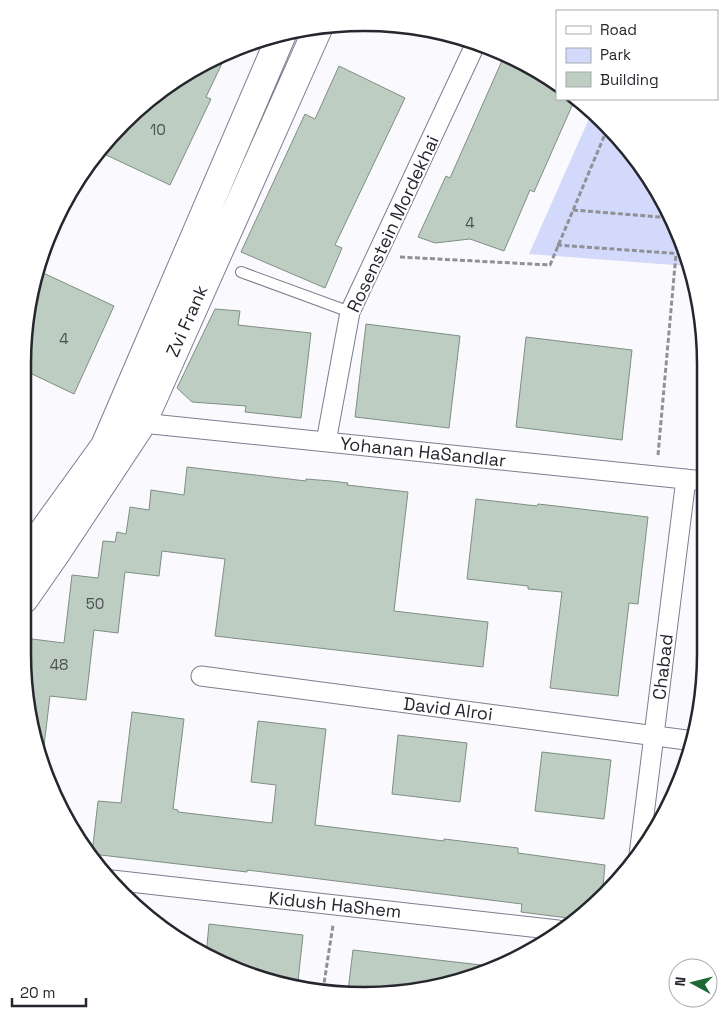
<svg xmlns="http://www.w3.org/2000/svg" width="728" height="1018" font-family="'Space Grotesk',sans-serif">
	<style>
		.green { fill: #d2d9fb }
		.building { fill: #becdc1; stroke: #7f8e82 }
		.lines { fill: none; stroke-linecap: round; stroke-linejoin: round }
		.lane-casing { stroke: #7b7e8e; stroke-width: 12 }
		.street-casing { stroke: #7b7e8e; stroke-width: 21 }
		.secondary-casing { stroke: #7b7e8e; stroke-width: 30 }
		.path { stroke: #909196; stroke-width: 3; stroke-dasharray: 5 2.5; stroke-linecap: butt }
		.lane { stroke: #fff; stroke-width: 10 }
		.street { stroke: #fff; stroke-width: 19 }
		.secondary { stroke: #fff; stroke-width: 28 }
		.labels { text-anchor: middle; stroke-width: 4; stroke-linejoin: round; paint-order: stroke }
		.number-label { font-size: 15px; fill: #4c5053 }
		.street-label { font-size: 18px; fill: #26272e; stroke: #fff }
		.rim { fill: none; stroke: #26272e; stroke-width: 2.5 }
	</style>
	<rect width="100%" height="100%" fill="#fafafe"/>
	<path class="green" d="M 592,112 L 621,139 L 670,213 L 687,266 L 529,254 Z"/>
	<path class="building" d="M 227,53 L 206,97 L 211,99 L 170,185 L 102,153 L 139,107 L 194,68 Z
		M 505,54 L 515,58 L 557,84 L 557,99 L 575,99 L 534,192 L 530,190 L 504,251 L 470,239 L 435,243 L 418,237 L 446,176 L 450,178 Z
		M 339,66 L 405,98 L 335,245 L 342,248 L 325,288 L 241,252 L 305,114 L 315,119 Z
		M 39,271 L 114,306 L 74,394 L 28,372 L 29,297 Z
		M 215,309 L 240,311 L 238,325 L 311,333 L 301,418 L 245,412 L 246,406 L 192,402 L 177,388 Z
		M 366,324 L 460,336 L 449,428 L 355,417 Z
		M 526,337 L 632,350 L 622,440 L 516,427 Z
		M 187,467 L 306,481 L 306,479 L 331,481 L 348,483 L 347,485 L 408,492 L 394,611 L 488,622 L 483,667 L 215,636 L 225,559 L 162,551 L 159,576 L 125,572 L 118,633 L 94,630 L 86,700 L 50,696 L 43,754 L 39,754 L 34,743 L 26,684 L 32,639 L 64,643 L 72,575 L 98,578 L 103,541 L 115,542 L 117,532 L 126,534 L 130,507 L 149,510 L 151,490 L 184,495 Z
		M 476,499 L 537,506 L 538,504 L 556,506 L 648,517 L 638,604 L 629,603 L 618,696 L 550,688 L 562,592 L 528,589 L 528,586 L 467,579 Z
		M 132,712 L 184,719 L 173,809 L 178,810 L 178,812 L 272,823 L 276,785 L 251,782 L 258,721 L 326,729 L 315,825 L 444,841 L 444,839 L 518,848 L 518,853 L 605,865 L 602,896 L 589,911 L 576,919 L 521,912 L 522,904 L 247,870 L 247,872 L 92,854 L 98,801 L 121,803 Z
		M 398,735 L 467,743 L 460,802 L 392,794 Z
		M 542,752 L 611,760 L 604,819 L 535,811 Z
		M 209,924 L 303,935 L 298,981 L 262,977 L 213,960 L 206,955 Z
		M 353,950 L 429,959 L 499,967 L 408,993 L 348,991 Z"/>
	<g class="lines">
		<defs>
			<path id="lane" d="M 241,272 L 350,312"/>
			<path id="street" d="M 142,423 L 704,481
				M 326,442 L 350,312 L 476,43
				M 201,676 L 694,741
				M 639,855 L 686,479
				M 112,880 L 558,930"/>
			<path id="secondary" d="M 24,558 L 105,446 L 282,34
				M 24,599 L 56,553 L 142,423 L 319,26"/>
		</defs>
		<use href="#lane" class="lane-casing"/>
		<use href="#street" class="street-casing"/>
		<use href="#secondary" class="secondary-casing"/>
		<path class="path" d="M 573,210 L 672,218
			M 557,245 L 683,254
			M 400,257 L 550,265 L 608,127
			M 658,455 L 676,254
			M 323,990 L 333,925"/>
		<use href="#lane" class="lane"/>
		<use href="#street" class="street"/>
		<use href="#secondary" class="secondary"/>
	</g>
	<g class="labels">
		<g class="number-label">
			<text x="158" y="135">10</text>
			<text x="470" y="228">4</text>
			<text x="64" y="344">4</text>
			<text x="95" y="609">50</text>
			<text x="59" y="670">48</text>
		</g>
		<g class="street-label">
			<text transform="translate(393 224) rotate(-65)" y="6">Rosenstein Mordekhai</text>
			<text transform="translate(187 321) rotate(-66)" y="6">Zvi Frank</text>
			<text transform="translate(423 452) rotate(6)" y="6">Yohanan HaSandlar</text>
			<text transform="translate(663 667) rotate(-83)" y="6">Chabad</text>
			<text transform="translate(448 709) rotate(7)" y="6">David Alroi</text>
			<text transform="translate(335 905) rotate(6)" y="6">Kidush HaShem</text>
		</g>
	</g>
	<path d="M0 0H728V1018H0ZM364 31H364A333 333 0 0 1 697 364V654A333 333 0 0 1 364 987H364A333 333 0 0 1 31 654V364A333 333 0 0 1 364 31Z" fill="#fff" fill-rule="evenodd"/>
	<path class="rim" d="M364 31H364A333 333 0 0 1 697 364V654A333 333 0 0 1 364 987H364A333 333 0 0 1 31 654V364A333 333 0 0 1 364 31Z"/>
	<rect x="556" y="10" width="162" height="90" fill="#ffffff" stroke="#a8a9ab"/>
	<rect x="566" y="26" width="25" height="8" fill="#ffffff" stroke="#a8a9ab"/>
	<text x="600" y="35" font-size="15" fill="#26272e">Road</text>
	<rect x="566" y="48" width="25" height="15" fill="#d2d9fb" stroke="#a8a9ab"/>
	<text x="600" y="60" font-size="15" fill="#26272e">Park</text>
	<rect x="566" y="72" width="25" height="15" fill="#becdc1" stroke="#a8a9ab"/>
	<text x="600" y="85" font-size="15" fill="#26272e">Building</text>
	<g transform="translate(693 983) rotate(277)"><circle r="24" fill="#ffffff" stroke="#a8a9ab"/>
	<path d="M0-4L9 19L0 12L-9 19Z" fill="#1f6936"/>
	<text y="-8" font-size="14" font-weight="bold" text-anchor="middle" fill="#26272e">N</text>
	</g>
	<path d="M12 998v8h74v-8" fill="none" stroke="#26272e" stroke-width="2.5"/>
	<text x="20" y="998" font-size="15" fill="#26272e" stroke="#ffffff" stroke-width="4" paint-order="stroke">20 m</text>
</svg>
